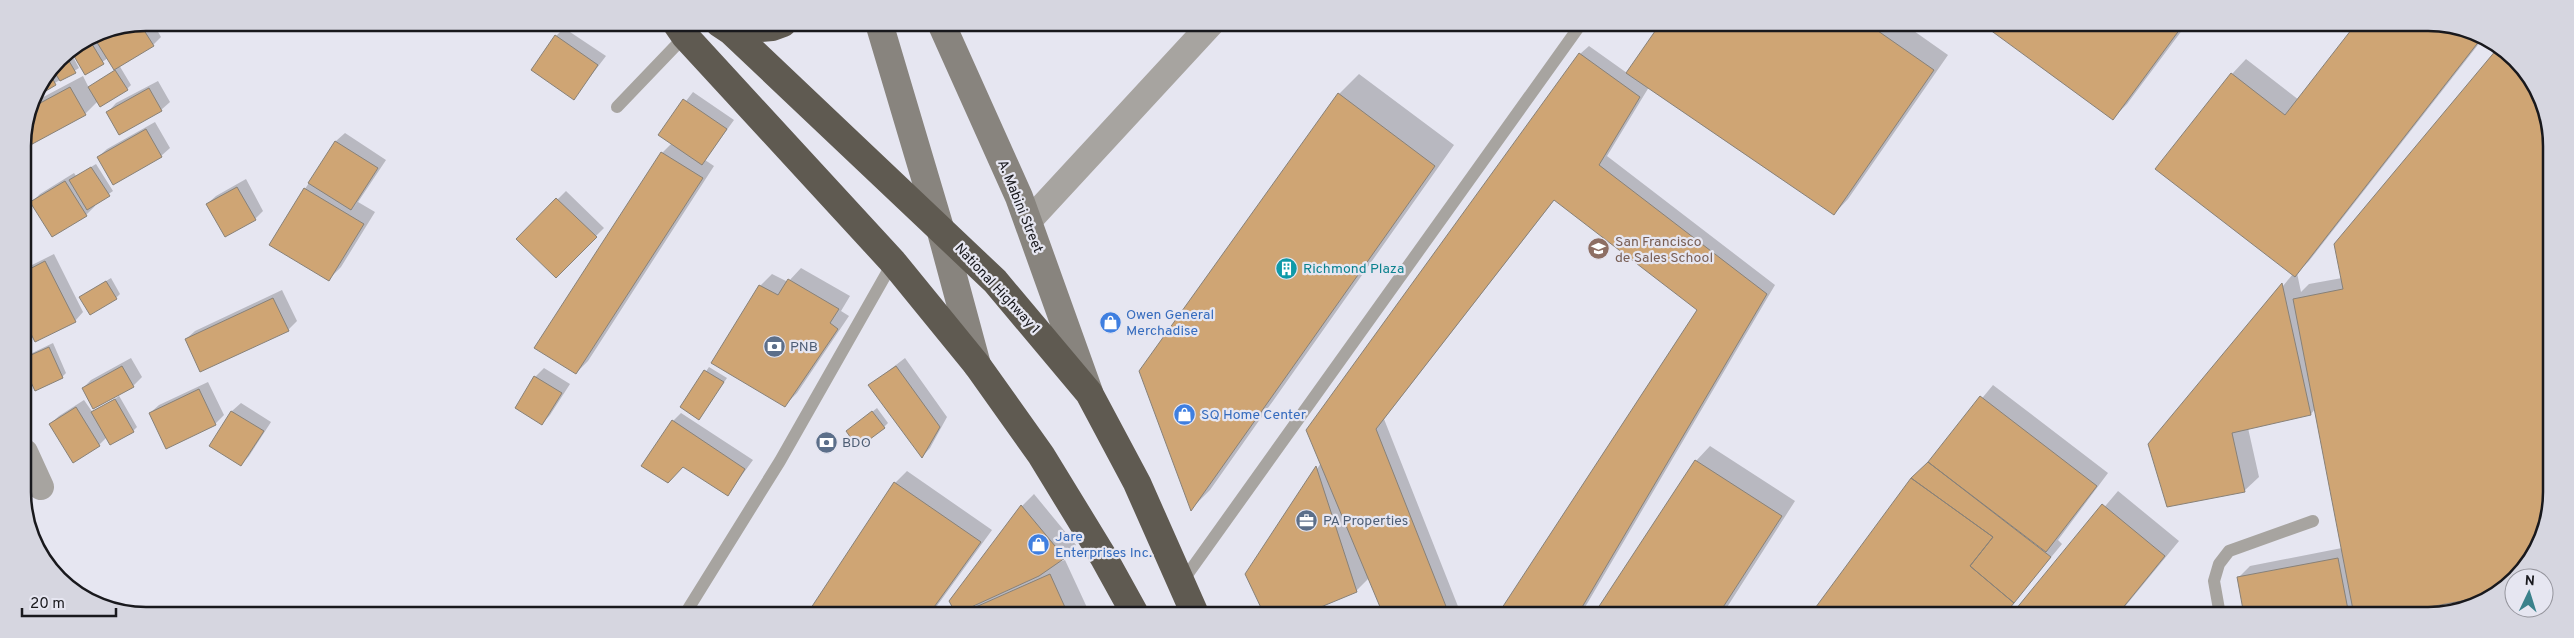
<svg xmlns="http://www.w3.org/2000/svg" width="2574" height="638" font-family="Overpass,sans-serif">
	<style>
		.shadow { fill: #0003 }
		.building { fill: #cfa574; stroke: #888178 }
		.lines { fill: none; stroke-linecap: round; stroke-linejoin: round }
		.lane { stroke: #a7a4a0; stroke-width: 12 }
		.street { stroke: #a7a4a0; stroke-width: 26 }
		.secondary { stroke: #88847e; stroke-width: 28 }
		.highway { stroke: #5f5a51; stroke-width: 28 }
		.labels { text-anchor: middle; stroke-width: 4.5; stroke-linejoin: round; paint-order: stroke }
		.street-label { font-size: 14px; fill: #19191d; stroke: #e6e6f1 }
		.education-label { font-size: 14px; fill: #785e54; stroke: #e6e6f1; text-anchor: start }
		.culture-label { font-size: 14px; fill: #0d838f; stroke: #e6e6f1; text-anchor: start }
		.shop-label { font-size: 14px; fill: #366cbe; stroke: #e6e6f1; text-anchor: start }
		.service-label { font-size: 14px; fill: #4e5e75; stroke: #e6e6f1; text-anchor: start }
		.rim { fill: none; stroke: #19191d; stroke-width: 2.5 }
	</style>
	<rect width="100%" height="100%" fill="#e6e6f1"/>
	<path class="shadow" d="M 146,22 L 153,23 L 161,37 L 153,45 L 119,65 L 131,85 L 127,89 L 98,101 L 85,114 L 23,148 L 23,139 L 32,103 L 83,76 L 89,88 L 115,70 L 108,58 L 86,73 L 72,50 L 99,32 Z
		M 974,23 L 984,23 L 978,28 Z
		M 1661,24 L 1904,24 L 1948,55 L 1848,199 L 1834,214 L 1649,87 L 1607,156 L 1775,285 L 1581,614 L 1500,614 L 1698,309 L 1555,199 L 1384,419 L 1461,614 L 1385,614 L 1369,578 L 1356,591 L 1301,614 L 1266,614 L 1246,574 L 1321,463 L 1580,54 L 1589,46 L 1627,73 Z
		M 1984,24 L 2186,25 L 2127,104 L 2113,118 Z
		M 2357,25 L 2452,25 L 2481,41 L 2309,261 L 2297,273 L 2301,292 L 2309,284 L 2342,278 L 2498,50 L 2515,59 L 2549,122 L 2549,516 L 2535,554 L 2509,585 L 2496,593 L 2380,615 L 2245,615 L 2238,578 L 2250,566 L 2342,548 L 2315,409 L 2311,414 L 2248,428 L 2259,477 L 2244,491 L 2150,444 L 2293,274 L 2232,74 L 2246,59 L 2299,100 Z
		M 564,28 L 606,56 L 574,98 L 556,36 Z
		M 70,51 L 79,68 L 34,96 L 59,59 Z
		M 1359,74 L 1454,145 L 1210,490 L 1191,509 L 1339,94 Z
		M 158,81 L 170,102 L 161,110 L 108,112 L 116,103 Z
		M 693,92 L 734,120 L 705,160 L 714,166 L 588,361 L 576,373 L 662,153 L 672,143 L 660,135 Z
		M 155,122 L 170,148 L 161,156 L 98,157 L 107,149 Z
		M 345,133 L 386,160 L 358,202 L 375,212 L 341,267 L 329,279 L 305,189 L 336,141 Z
		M 96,164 L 113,191 L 93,205 L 95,206 L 86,215 L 32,202 L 40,194 L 74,173 L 76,176 Z
		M 246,179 L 263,211 L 255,219 L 207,204 L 216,196 Z
		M 566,191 L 604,228 L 556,276 L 518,239 Z
		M 54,254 L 83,312 L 75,321 L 36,340 L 24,317 L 24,269 Z
		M 801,268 L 850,296 L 841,311 L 849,316 L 797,393 L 785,405 L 760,286 L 772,274 L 788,282 Z
		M 111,278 L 120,294 L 116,298 L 80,297 Z
		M 282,290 L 297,321 L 288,330 L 186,339 L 195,331 Z
		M 53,343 L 66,373 L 62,377 L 24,364 L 26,356 Z
		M 131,358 L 142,377 L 133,386 L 118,394 L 137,427 L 133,431 L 107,437 L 99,445 L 50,424 L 59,416 L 84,400 L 93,413 L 119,396 L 83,388 L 91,380 Z
		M 905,358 L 947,417 L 930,448 L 922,457 L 870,385 Z
		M 709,367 L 727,378 L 699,418 L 682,407 Z
		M 544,368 L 570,384 L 550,415 L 542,424 L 516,407 L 535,377 Z
		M 208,382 L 224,415 L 215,424 L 167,447 L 150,413 L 159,405 Z
		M 1993,385 L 2108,473 L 2058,540 L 2062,544 L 2018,597 L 1912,479 L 1931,460 Z
		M 241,403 L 271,422 L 249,456 L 241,465 L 211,446 L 232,411 Z
		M 877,408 L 888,423 L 884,427 L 852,428 Z
		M 681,413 L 753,460 L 728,494 L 673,421 Z
		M 1710,446 L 1795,501 L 1722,615 L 1596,614 L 1696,461 Z
		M 907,471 L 992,530 L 931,614 L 809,614 L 895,483 Z
		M 2118,491 L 2179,541 L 2118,615 L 2013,615 Z
		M 1034,494 L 1076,545 L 1056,563 L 1065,560 L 1090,614 L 972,614 L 971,611 L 979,602 L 951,601 L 1022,506 Z"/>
	<path class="building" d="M 140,24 L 154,46 L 114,70 L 93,36 L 99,32 Z
		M 1660,24 L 1868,24 L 1934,70 L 1834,215 L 1626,73 Z
		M 1982,24 L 2183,25 L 2113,120 Z
		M 2355,25 L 2452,25 L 2480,40 L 2295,277 L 2155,169 L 2231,73 L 2285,115 Z
		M 555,35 L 598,65 L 574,100 L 531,70 Z
		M 89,39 L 104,64 L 85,75 L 71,51 Z
		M 2497,49 L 2515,59 L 2546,117 L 2549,130 L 2549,516 L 2535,554 L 2509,585 L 2493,595 L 2387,615 L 2354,615 L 2293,299 L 2343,289 L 2334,244 Z
		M 1579,53 L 1640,97 L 1599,165 L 1767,294 L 1578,614 L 1498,614 L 1697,310 L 1554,200 L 1376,429 L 1449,614 L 1383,614 L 1306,430 Z
		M 65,54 L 76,73 L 60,81 L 52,68 Z
		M 115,70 L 128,90 L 100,107 L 88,87 Z
		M 49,72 L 56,85 L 34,98 L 35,92 Z
		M 70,87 L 86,115 L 23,149 L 23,139 L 31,108 Z
		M 149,88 L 162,111 L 119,135 L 106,112 Z
		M 1338,93 L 1435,166 L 1191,511 L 1139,371 Z
		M 683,99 L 727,129 L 702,165 L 658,135 Z
		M 146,129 L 162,157 L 113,185 L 97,157 Z
		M 335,141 L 378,168 L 351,210 L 308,183 Z
		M 661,152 L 703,178 L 576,374 L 534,348 Z
		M 91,167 L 110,196 L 87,210 L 69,180 Z
		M 65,181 L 87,216 L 52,237 L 30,202 Z
		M 237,187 L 256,220 L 225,237 L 206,204 Z
		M 304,188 L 364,224 L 329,281 L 269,245 Z
		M 556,198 L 597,237 L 556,278 L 516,239 Z
		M 45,261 L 76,322 L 35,342 L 24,320 L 24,272 Z
		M 788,279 L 839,309 L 830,323 L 838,329 L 785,407 L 711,363 L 759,285 L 778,295 Z
		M 106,281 L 117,299 L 90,315 L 79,297 Z
		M 2282,283 L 2311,415 L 2232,433 L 2245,492 L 2167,507 L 2148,444 Z
		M 273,298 L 289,331 L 200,372 L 185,339 Z
		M 49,347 L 63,378 L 35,391 L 24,367 L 24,358 Z
		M 122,366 L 134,387 L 93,409 L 82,388 Z
		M 896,366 L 940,427 L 922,458 L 868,385 Z
		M 704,370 L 724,382 L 699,420 L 680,407 Z
		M 534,376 L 562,393 L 542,425 L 515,408 Z
		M 199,389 L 216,425 L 166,449 L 149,413 Z
		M 1980,396 L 2097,486 L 2046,552 L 1928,462 Z
		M 115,399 L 134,432 L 110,445 L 91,412 Z
		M 76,407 L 100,446 L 73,463 L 49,424 Z
		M 231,411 L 264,431 L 241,466 L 209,446 Z
		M 872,411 L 885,428 L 858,448 L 846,431 Z
		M 672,420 L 745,469 L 728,496 L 683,467 L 668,483 L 641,466 Z
		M 1695,460 L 1782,516 L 1718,615 L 1594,614 Z
		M 1928,462 L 2051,557 L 2014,603 L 1970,566 L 1993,537 L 1911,478 Z
		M 1316,466 L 1357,592 L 1304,614 L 1264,614 L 1245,574 Z
		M 1911,478 L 1993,537 L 1970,566 L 2014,603 L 2004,615 L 1810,615 Z
		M 894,482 L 981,542 L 929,614 L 807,614 Z
		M 2102,504 L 2165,556 L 2117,615 L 2011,615 Z
		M 1021,505 L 1065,558 L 1039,576 L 956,614 L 949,601 Z
		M 2338,558 L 2349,615 L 2244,615 L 2237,577 Z
		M 1050,574 L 1068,614 L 971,614 L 969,610 Z"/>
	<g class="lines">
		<path class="lane" d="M 617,107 L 685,36
			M 1182,582 L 1581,24
			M 685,614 L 780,461 L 893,262
			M 2220,615 L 2214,581 L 2219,564 L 2229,551 L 2313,521"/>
		<path class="street" d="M 1028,222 L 1211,24
			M 25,452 L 41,487"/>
		<path class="secondary" d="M 879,23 L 940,228 L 977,365
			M 941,23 L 1019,197 L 1089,392"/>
		<path class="highway" d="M 676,23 L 685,36 L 893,262 L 977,365 L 1041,455 L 1104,558 L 1135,614
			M 719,23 L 731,31 L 995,281 L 1089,393 L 1137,483 L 1195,614
			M 731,31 L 772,27 L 783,23"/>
	</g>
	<defs>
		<symbol id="school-disc" viewBox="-11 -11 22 22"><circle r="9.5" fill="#8d6e63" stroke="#e6e6f1"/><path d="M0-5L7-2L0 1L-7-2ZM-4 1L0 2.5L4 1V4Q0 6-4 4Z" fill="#fff"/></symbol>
		<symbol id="building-disc" viewBox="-11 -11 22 22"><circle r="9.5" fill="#0f9aa8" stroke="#e6e6f1"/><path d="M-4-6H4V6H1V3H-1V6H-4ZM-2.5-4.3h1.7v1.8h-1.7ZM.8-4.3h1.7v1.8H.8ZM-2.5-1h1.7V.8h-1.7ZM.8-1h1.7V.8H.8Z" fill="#fff"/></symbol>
		<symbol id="shop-disc" viewBox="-11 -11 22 22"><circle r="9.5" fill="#3f7fe0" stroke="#e6e6f1"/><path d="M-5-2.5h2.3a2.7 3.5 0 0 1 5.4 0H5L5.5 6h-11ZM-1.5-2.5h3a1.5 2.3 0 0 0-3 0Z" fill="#fff"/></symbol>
		<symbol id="bank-disc" viewBox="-11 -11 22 22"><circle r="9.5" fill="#5c6f8a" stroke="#e6e6f1"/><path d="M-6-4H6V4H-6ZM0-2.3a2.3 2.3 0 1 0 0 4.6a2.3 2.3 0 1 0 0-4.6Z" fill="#fff"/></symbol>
		<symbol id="office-disc" viewBox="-11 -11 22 22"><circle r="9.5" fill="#5c6f8a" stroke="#e6e6f1"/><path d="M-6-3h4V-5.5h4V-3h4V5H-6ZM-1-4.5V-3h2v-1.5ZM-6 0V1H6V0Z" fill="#fff"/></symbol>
	</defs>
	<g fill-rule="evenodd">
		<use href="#school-disc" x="1586" y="236" width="25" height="25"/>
		<use href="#building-disc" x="1274" y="256" width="25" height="25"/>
		<use href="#shop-disc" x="1098" y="310" width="25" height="25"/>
		<use href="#bank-disc" x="762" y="334" width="25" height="25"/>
		<use href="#shop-disc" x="1172" y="402" width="25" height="25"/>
		<use href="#bank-disc" x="814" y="430" width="25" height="25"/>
		<use href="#office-disc" x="1294" y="508" width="25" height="25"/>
		<use href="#shop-disc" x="1026" y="532" width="25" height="25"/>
	</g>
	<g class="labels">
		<g class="street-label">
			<text transform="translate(1021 206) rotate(68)" y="5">A. Mabini Street</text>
			<text transform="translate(998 288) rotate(47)" y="5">National Highway 1</text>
		</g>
		<g class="education-label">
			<text x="1615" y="246">San Francisco<tspan x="1615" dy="16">de Sales School</tspan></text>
		</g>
		<g class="culture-label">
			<text x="1303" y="273">Richmond Plaza</text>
		</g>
		<g class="shop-label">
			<text x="1126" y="319">Owen General<tspan x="1126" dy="16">Merchadise</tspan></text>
			<text x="1201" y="419">SQ Home Center</text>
			<text x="1055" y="541">Jare<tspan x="1055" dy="16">Enterprises Inc.</tspan></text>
		</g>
		<g class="service-label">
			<text x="790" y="351">PNB</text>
			<text x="842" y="447">BDO</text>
			<text x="1323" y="525">PA Properties</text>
		</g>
	</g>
	<path d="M0 0H2574V638H0ZM146 31H2428A115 115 0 0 1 2543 146V492A115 115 0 0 1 2428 607H146A115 115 0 0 1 31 492V146A115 115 0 0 1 146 31Z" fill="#d6d6e0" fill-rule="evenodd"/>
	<path class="rim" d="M146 31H2428A115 115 0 0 1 2543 146V492A115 115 0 0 1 2428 607H146A115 115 0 0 1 31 492V146A115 115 0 0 1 146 31Z"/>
	<g transform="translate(2529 593) rotate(4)"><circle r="24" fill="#e6e6f1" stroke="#94949c"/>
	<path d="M0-4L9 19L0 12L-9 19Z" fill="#3a818b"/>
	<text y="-8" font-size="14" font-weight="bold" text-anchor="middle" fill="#19191d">N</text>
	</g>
	<path d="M22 608v8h94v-8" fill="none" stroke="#19191d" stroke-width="2.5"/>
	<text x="30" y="608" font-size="15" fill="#19191d" stroke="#e6e6f1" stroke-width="4" paint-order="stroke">20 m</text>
</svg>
